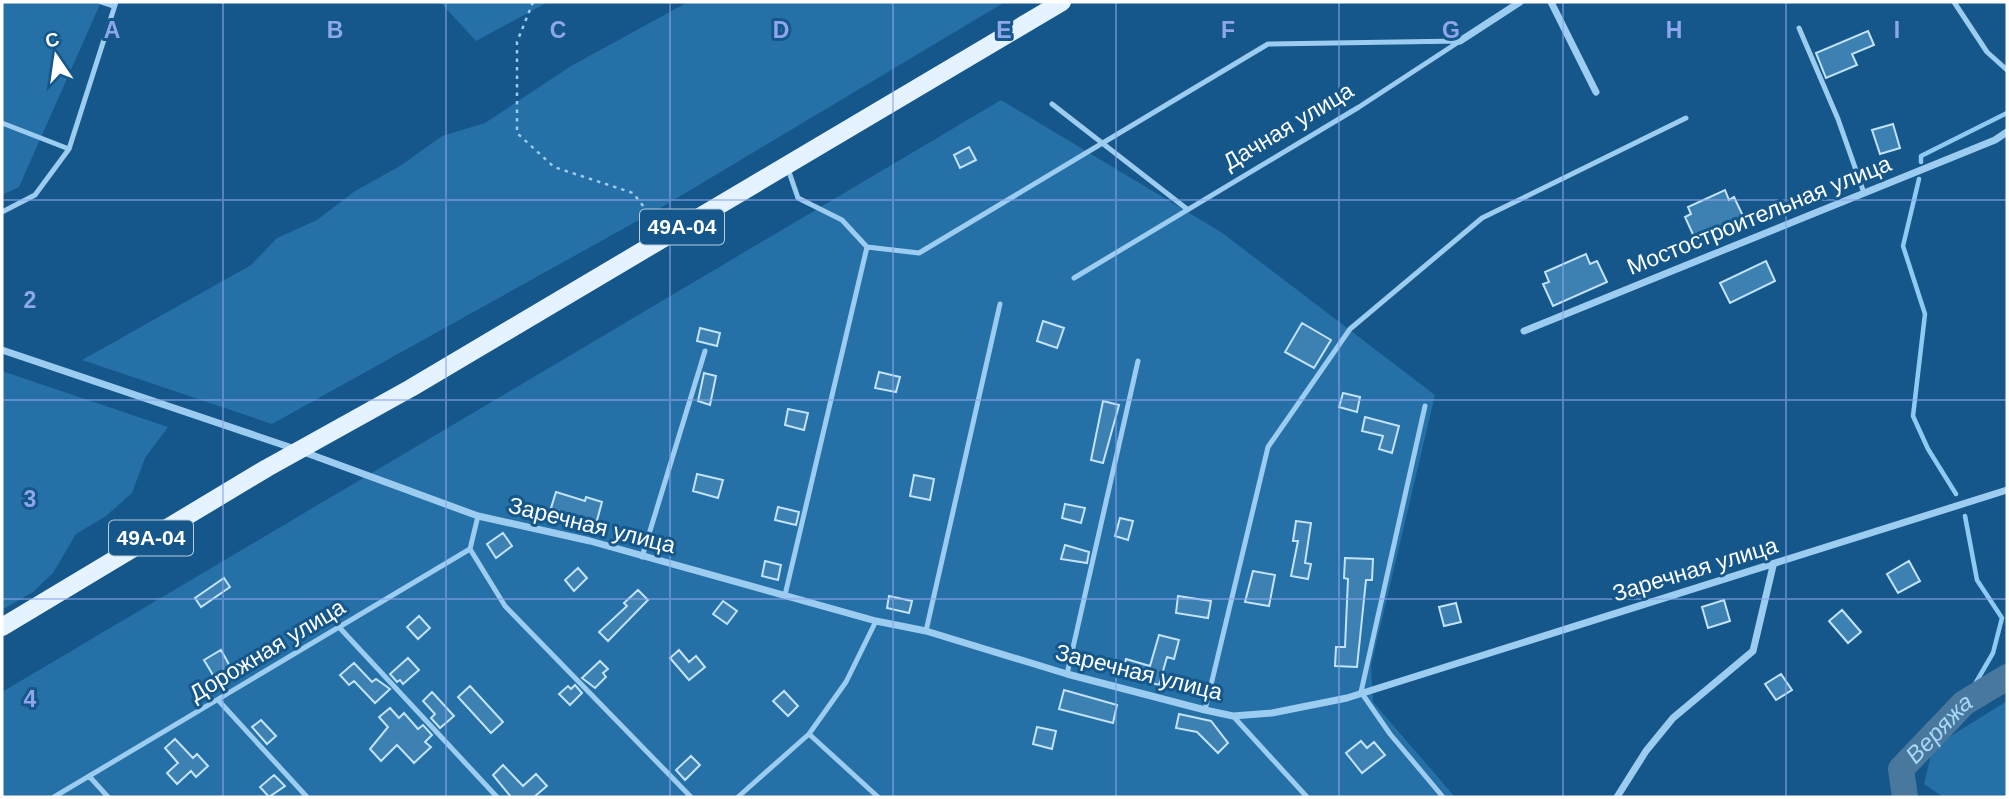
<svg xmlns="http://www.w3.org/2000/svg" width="2009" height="799" font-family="Arial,sans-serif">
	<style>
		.green { fill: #2470a7 }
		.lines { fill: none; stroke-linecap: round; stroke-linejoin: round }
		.stream { stroke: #8ecaf2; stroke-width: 4.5 }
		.river { stroke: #48789e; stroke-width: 26 }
		.building { fill: #3d81b3; stroke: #c2e3fb; stroke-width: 2 }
		.path { stroke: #9cccef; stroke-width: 2.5; stroke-dasharray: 3.5 5; stroke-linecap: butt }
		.lane { stroke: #9cccef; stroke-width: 5 }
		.street { stroke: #9cccef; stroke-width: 7 }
		.primary { stroke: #e5f2ff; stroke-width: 18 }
		.grid { fill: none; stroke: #8ea6ec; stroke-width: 2; stroke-opacity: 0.55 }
		.labels { text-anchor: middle; stroke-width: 6; stroke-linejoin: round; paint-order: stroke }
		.shield { fill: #15578a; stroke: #b9cddc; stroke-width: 2 }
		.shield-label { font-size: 21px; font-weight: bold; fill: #fff }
		.street-label { font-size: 23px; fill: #fff; stroke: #15578a }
		.water-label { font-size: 24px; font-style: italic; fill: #a8d6f7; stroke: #15578a }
		.grid-label { font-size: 23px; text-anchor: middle; font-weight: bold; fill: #8ea6ec; stroke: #15578a; stroke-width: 6; stroke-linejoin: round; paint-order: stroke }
	</style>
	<rect width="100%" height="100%" fill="#15578a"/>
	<path class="green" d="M 2,2 L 101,2 L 19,187 L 2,195 Z
		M 440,2 L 548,2 L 476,41 Z
		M 688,2 L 1005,2 L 657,210 L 272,424 L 82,360 L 251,265 L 277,238 L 317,220 L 355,191 L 400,166 L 442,136 L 485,123 L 571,66 Z
		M 1001,100 L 1221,232 L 1435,395 L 1371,666 L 1373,702 L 1455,797 L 2,797 L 2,692 Z
		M 2,371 L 168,427 L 145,458 L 132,493 L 106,516 L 76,534 L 53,573 L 33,592 L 2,610 Z
		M 2007,701 L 2007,797 L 1943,797 L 1924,784 L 1933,747 Z"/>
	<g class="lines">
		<path class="stream" d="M 1921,162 L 1921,156 L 2007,113
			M 1919,179 L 1903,246 L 1925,314 L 1913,416 L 1928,449 L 1956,494
			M 1964,703 L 1993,653 L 2002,618 L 1977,580 L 1965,516"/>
		<path class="river" id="s1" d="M 1905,797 L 1901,769 L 1964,703 L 2007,677"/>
	</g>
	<path class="building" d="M 1868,31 L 1874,45 L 1852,54 L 1857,65 L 1826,78 L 1816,53 Z
		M 1893,124 L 1900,148 L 1880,154 L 1872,130 Z
		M 969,147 L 976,160 L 960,168 L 954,155 Z
		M 1725,190 L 1729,200 L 1734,197 L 1744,218 L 1696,241 L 1685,217 L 1691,214 L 1688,207 Z
		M 1586,254 L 1590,264 L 1597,261 L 1607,282 L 1553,306 L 1543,284 L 1549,282 L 1545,272 Z
		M 1766,261 L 1775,281 L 1730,303 L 1720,283 Z
		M 1043,321 L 1064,328 L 1057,348 L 1037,341 Z
		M 1302,323 L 1331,340 L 1314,368 L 1285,352 Z
		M 700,328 L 720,333 L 717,346 L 697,341 Z
		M 879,372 L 900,377 L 896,392 L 875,388 Z
		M 704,373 L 716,376 L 710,405 L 698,401 Z
		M 1343,393 L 1360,397 L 1357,412 L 1339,407 Z
		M 1103,401 L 1119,405 L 1103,463 L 1091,460 Z
		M 788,409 L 808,413 L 804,430 L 785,425 Z
		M 1365,417 L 1399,426 L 1392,453 L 1379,449 L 1383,436 L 1362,431 Z
		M 697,474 L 723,480 L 718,498 L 693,491 Z
		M 914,475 L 934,479 L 930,500 L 910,496 Z
		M 556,492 L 585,501 L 586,497 L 602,502 L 596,524 L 551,508 Z
		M 1065,504 L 1085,508 L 1081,523 L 1062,518 Z
		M 778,507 L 799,512 L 796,525 L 775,520 Z
		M 1120,518 L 1133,521 L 1128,540 L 1115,536 Z
		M 1296,521 L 1311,523 L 1305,563 L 1311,564 L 1308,579 L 1291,576 L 1298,541 L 1293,541 Z
		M 503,533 L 512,546 L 496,558 L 487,544 Z
		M 1065,545 L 1089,552 L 1087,563 L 1061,559 Z
		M 1345,558 L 1373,559 L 1372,580 L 1366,580 L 1357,667 L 1335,666 L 1336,647 L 1345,647 L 1348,579 L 1344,578 Z
		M 765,561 L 781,565 L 778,580 L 762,576 Z
		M 1909,561 L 1920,581 L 1898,593 L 1887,574 Z
		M 578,568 L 587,578 L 574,591 L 565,580 Z
		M 1253,571 L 1275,575 L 1269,606 L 1245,602 Z
		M 224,578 L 230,587 L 201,607 L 195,598 Z
		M 638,590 L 648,600 L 608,641 L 599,632 L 627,606 L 624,603 Z
		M 889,596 L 912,601 L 909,613 L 887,608 Z
		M 1178,596 L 1211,601 L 1208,618 L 1176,613 Z
		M 1724,600 L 1730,621 L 1708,628 L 1702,607 Z
		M 723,601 L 737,611 L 727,624 L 713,614 Z
		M 1456,603 L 1461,622 L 1444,626 L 1439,607 Z
		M 1842,610 L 1861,632 L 1848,643 L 1829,621 Z
		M 419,616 L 430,628 L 418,639 L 407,627 Z
		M 1159,635 L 1179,640 L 1174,659 L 1167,657 L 1159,685 L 1122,674 L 1126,659 L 1150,666 Z
		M 221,650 L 232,670 L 216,680 L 204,660 Z
		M 679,650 L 689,662 L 696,656 L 705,667 L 689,680 L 670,658 Z
		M 408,658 L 419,670 L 403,684 L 400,680 L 397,682 L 390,674 Z
		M 600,661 L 608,669 L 603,673 L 606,677 L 595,688 L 582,678 Z
		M 354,663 L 372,682 L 376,679 L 390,689 L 375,703 L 354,681 L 349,685 L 340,675 Z
		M 1781,674 L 1792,690 L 1776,700 L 1765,684 Z
		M 575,685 L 582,693 L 570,705 L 559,694 L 568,686 L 571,689 Z
		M 470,686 L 503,722 L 491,733 L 458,697 Z
		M 1064,690 L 1117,705 L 1113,723 L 1059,709 Z
		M 784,691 L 798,706 L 788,716 L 773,701 Z
		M 432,692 L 454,716 L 440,728 L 431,718 L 435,714 L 423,701 Z
		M 390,708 L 399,718 L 404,713 L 418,729 L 423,725 L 432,735 L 425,742 L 431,747 L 414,763 L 397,745 L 381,761 L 370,749 L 388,727 L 379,717 Z
		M 1179,714 L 1211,721 L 1228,743 L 1218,753 L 1197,732 L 1176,728 Z
		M 261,720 L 276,736 L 267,744 L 252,727 Z
		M 1037,727 L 1056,731 L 1052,749 L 1033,744 Z
		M 175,739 L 193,758 L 197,754 L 208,766 L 196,777 L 191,771 L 177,784 L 167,773 L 178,763 L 165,748 Z
		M 1361,741 L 1367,748 L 1374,742 L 1385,755 L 1362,773 L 1346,753 Z
		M 691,756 L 700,765 L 685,780 L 676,770 Z
		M 503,765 L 523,786 L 536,774 L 547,786 L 534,797 L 511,797 L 493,775 Z
		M 274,775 L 285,786 L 269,797 L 260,787 Z"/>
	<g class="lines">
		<path class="path" d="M 533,2 L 517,42 L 517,133 L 554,167 L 633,193 L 658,225"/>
		<path class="lane" d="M 101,2 L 113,6
			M 1954,2 L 1987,52 L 2007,70
			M 1799,28 L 1838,119 L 1864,193
			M 1052,104 L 1187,209
			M 2,123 L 69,149
			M 788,169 L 798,198 L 842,220 L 867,247 L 919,253 L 1268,44 L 1460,41
			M 2,212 L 35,195 L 69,149 L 116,2
			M 1074,278 L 1359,107 L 1460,41
			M 1425,406 L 1361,692 L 1390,734 L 1443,797
			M 470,549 L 505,606 L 691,797
			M 642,557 L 705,351
			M 785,595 L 867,247
			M 338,626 L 497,797
			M 926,631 L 1000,304
			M 1067,674 L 1138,361
			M 219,701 L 307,797
			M 1205,710 L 1268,447 L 1350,329 L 1482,218 L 1686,118
			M 1233,716 L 1307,797
			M 809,734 L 878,797
			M 89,776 L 108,797
			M 54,797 L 470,549 L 478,516
			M 738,797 L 809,734 L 846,682 L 876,621"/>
		<path class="street" d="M 1551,2 L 1596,92
			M 1460,41 L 1520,2
			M 1524,331 L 1995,140 L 2007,132
			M 2,350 L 301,451 L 478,516 L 590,541 L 876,621 L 926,631 L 1067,674 L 1205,710 L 1233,716 L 1272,713 L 1347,698 L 2007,490
			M 1617,797 L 1646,751 L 1673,718 L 1753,651 L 1773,566"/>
		<path class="primary" d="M 2,627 L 267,468 L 411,388 L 1062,2"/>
	</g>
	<path class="grid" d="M 223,2 L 223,797M 446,2 L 446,797M 670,2 L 670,797M 893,2 L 893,797M 1116,2 L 1116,797M 1339,2 L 1339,797M 1563,2 L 1563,797M 1786,2 L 1786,797M 2,200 L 2007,200M 2,400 L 2007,400M 2,599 L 2007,599"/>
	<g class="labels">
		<g class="shield">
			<rect x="640" y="209.5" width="84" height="35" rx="5"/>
			<rect x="109" y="520.5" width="84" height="35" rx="5"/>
		</g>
		<g class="shield-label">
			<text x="682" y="234">49А-04</text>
			<text x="151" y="545">49А-04</text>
		</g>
		<g class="street-label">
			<text transform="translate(1288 126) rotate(-31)" y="8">Дачная улица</text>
			<text transform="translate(1759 215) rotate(-22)" y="8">Мостостроительная улица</text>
			<text transform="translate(592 525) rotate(14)" y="8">Заречная улица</text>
			<text transform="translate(1695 569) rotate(-17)" y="8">Заречная улица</text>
			<text transform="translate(267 650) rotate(-31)" y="8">Дорожная улица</text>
			<text transform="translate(1139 672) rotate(14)" y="8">Заречная улица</text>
		</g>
		<g class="water-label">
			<text dy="8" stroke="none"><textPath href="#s1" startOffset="84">Веряжа</textPath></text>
		</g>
	</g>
	<g class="grid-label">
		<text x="112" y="38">A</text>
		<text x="335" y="38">B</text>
		<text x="558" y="38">C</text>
		<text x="781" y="38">D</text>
		<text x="1004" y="38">E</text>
		<text x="1228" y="38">F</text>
		<text x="1451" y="38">G</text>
		<text x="1674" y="38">H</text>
		<text x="1897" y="38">I</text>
		<text x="30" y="308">2</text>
		<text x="30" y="507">3</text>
		<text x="30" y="707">4</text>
	</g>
	<rect width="2009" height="799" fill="none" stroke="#ffffff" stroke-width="7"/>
	<g transform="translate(56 56) rotate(347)" stroke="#15578a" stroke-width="5" paint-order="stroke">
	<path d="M0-5L12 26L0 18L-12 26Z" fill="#ffffff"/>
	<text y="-10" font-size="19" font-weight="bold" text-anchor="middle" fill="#ffffff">С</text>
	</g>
</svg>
